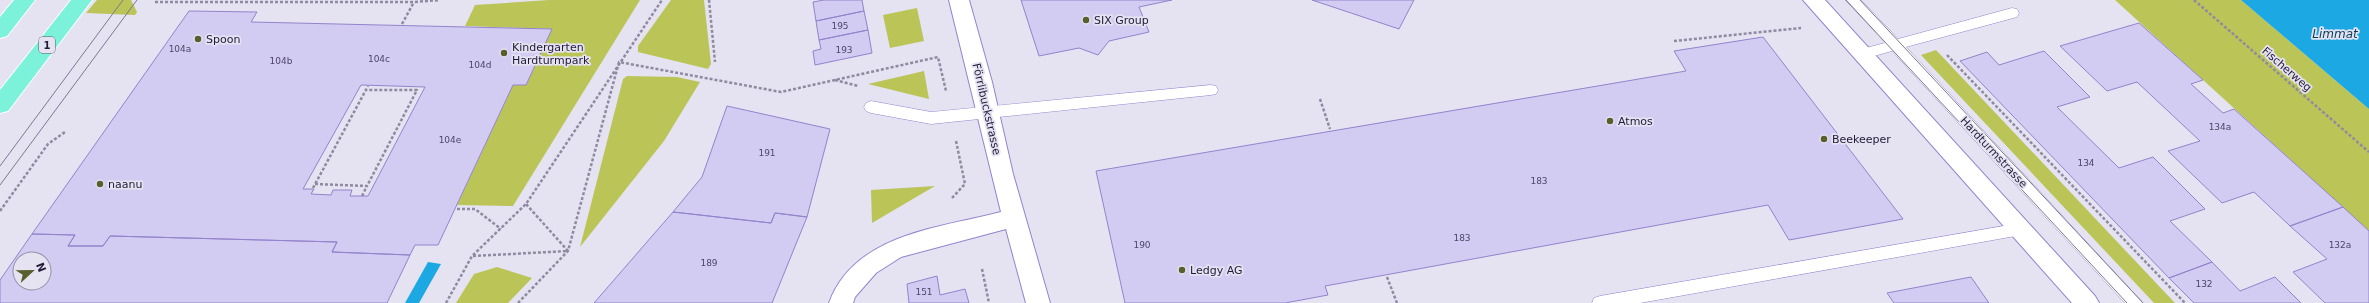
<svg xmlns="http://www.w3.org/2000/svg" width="2369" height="303" font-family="'DejaVu Sans',sans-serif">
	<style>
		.green { fill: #bbc557 }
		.water { fill: #1ca8e2 }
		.building { fill: #d2cbf2; stroke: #9483cc; fill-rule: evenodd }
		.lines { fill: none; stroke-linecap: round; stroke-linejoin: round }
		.service-casing { stroke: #9483cd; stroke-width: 1 }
		.minor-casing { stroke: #9483cd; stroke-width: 2 }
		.primary-casing { stroke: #fff; stroke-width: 2 }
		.path { stroke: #8f8aa0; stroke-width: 2.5; stroke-dasharray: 3 2; stroke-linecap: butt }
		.service { fill: #fff; fill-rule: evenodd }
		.minor { fill: #fff; fill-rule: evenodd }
		.primary { fill: #7df2da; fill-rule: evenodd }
		.tram { stroke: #7d788f; stroke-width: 1 }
		.poi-dot { fill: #595e2c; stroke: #e5e2f2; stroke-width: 1.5 }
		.labels { text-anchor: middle; stroke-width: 3.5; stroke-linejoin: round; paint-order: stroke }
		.number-label { font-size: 9px; fill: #4e4666 }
		.shield { fill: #e5e2f2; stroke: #5c566f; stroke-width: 1 }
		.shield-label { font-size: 10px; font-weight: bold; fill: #221a37 }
		.poi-label { font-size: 11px; fill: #221a37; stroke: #e5e2f2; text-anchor: start }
		.street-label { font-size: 11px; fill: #221a37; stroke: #e5e2f2 }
		.water-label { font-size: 12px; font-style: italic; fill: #083f57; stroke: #e5e2f2 }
	</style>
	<rect width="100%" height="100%" fill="#e5e2f2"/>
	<path class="green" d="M 97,0 L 131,0 L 137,12 L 135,15 L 86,13 Z
		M 549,0 L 640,0 L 513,206 L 457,205 L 513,85 L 526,85 L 552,29 L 465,26 L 475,5 Z
		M 671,0 L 704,0 L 711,64 L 708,69 L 638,52 L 638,46 Z
		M 2115,0 L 2241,0 L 2369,109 L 2369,231 Z
		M 917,8 L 924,41 L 890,48 L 883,15 Z
		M 1936,50 L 2175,303 L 2154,303 L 1921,55 Z
		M 924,71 L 929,99 L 868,84 Z
		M 627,76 L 677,77 L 700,82 L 664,141 L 580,247 L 623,79 Z
		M 935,186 L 872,223 L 871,190 Z
		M 497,267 L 532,278 L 508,303 L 456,303 L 474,274 Z"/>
	<path class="water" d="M 2241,0 L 2369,0 L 2369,109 Z
		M 428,262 L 441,264 L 419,303 L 405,303 Z"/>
	<path class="building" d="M 824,0 L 862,0 L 864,11 L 816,21 L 813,2 Z
		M 1021,0 L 1172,0 L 1139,7 L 1149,32 L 1109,41 L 1098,55 L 1079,48 L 1039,56 Z
		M 1312,0 L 1414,0 L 1399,29 Z
		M 189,11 L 257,12 L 251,22 L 552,29 L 526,85 L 513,85 L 438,245 L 415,245 L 410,255 L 332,252 L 337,242 L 110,236 L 103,246 L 68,246 L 75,235 L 32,234 ZM 361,85 L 425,87 L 368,196 L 350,196 L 352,190 L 333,190 L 331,195 L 311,194 L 314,189 L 303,189 Z
		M 864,11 L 868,30 L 819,40 L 816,21 Z
		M 2139,23 L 2203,80 L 2191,84 L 2223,113 L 2234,109 L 2343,207 L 2290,226 L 2254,192 L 2222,203 L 2168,151 L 2200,141 L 2137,82 L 2107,91 L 2060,46 Z
		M 868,30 L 872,53 L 815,65 L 813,51 L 821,49 L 819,40 Z
		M 1763,37 L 1903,219 L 1789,240 L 1768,205 L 1325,286 L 1328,295 L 1285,303 L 1125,303 L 1096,171 L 1686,71 L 1674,51 Z
		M 2044,51 L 2090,97 L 2057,107 L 2119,168 L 2153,157 L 2205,209 L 2170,221 L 2212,262 L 2169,278 L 1960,61 L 1987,52 L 1999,65 Z
		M 727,106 L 830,129 L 807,217 L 775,213 L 771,223 L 673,212 L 702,177 Z
		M 2343,207 L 2369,231 L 2369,303 L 2325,303 L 2293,272 L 2327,259 L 2290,226 Z
		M 673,212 L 771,223 L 775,213 L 807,217 L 772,303 L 594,303 Z
		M 32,234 L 75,235 L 68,246 L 103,246 L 110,236 L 337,242 L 332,252 L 410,255 L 387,303 L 0,303 L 0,280 ZM 20,259 L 44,259 L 44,283 L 20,283 Z
		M 2212,262 L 2240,291 L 2275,277 L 2301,303 L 2194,303 L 2169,278 Z
		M 937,276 L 940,295 L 965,289 L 969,303 L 909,303 L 907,284 Z
		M 1971,277 L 1989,303 L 1894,303 L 1887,293 Z"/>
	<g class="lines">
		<defs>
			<path id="service" d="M 1846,0 L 1861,0 L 1898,39 L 2012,8 L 2017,9 L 2019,13 L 2017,17 L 1906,47 L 2143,303 L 2125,303 L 1892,51 L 1863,59 L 1858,58 L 1856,54 L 1858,50 L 1885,43 Z
				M 1211,85 L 1216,86 L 1218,90 L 1216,94 L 1211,95 L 931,124 L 871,113 L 866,111 L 864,107 L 866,103 L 871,101 L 931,112 Z
				M 2021,223 L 2027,224 L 2029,229 L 2027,234 L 2021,235 L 1640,303 L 1592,303 L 1594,298 L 1600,296 Z"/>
			<path id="minor" d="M 949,0 L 969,0 L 992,82 L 1013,174 L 1050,303 L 1026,303 L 1006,229 L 901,257 L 876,273 L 855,297 L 853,303 L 829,303 C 854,234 939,228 1001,212 Z
				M 1803,0 L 1825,0 L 2095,296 L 2099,303 L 2072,303 Z"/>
			<path id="primary" d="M 14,0 L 35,0 L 7,36 L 0,38 L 0,17 Z
				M 71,0 L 92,0 L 8,111 L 0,113 L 0,90 Z"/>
		</defs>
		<use href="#service" class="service-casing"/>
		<use href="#minor" class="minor-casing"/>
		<use href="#primary" class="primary-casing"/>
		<path class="path" d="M 709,0 L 715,62
			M 2194,0 L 2369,152
			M 155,2 L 414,2 L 440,0
			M 402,24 L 414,2
			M 1674,41 L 1801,28
			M 1947,55 L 2185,303
			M 835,80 L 858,86
			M 1320,99 L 1330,129
			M 315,184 L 367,186 L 417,90 L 366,90
			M 313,188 L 368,86
			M 362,196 L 367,186
			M 952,198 L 965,184 L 956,141
			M 457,209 L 475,209 L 501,229
			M 0,211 L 48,144 L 65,132
			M 473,256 L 568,251 L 526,204
			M 982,269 L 989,303
			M 1387,277 L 1397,303
			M 446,303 L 472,256 L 526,204 L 662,0
			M 518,303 L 568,251 L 619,62 L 781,92 L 938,57 L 946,91"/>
		<use href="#service" class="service"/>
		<use href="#minor" class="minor"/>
		<use href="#primary" class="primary"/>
		<path class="tram" d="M 1846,0 L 2127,303
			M 1860,0 L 2143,303
			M 0,166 L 123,0
			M 0,185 L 137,0"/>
	</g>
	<g class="poi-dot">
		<circle cx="1086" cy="20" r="4"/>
		<circle cx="198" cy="39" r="4"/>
		<circle cx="504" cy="53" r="4"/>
		<circle cx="1610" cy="121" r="4"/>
		<circle cx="1824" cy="139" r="4"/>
		<circle cx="100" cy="184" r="4"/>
		<circle cx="1182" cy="270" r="4"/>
	</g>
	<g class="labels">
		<g class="number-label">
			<text x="840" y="29">195</text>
			<text x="180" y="52">104a</text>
			<text x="844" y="53">193</text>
			<text x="379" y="62">104c</text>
			<text x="281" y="64">104b</text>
			<text x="480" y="68">104d</text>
			<text x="2220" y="130">134a</text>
			<text x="450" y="143">104e</text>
			<text x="767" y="156">191</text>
			<text x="2086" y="166">134</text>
			<text x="1539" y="184">183</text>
			<text x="1462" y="241">183</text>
			<text x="1142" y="248">190</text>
			<text x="2340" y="248">132a</text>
			<text x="709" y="266">189</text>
			<text x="2204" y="287">132</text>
			<text x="924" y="295">151</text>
		</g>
		<rect class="shield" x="39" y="37" width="16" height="16" rx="3"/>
		<g class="shield-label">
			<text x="47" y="49">1</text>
		</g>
		<g class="poi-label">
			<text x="1094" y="24">SIX Group</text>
			<text x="206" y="43">Spoon</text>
			<text x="512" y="51">Kindergarten<tspan x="512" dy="13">Hardturmpark</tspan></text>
			<text x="1618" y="125">Atmos</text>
			<text x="1832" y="143">Beekeeper</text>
			<text x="108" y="188">naanu</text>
			<text x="1190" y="274">Ledgy AG</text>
		</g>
		<g class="street-label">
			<text transform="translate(2287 69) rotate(41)" y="4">Fischerweg</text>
			<text transform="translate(987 109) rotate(77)" y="4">Förrlibuckstrasse</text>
			<text transform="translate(1994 152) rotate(47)" y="4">Hardturmstrasse</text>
		</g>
		<g class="water-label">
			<text x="2335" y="38">Limmat</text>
		</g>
	</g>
	<g transform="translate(32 271) rotate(68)"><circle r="19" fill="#e5e2f2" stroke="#9792a7"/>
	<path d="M0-3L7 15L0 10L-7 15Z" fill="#595e2c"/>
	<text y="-6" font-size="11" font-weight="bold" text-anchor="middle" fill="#221a37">N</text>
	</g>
</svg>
